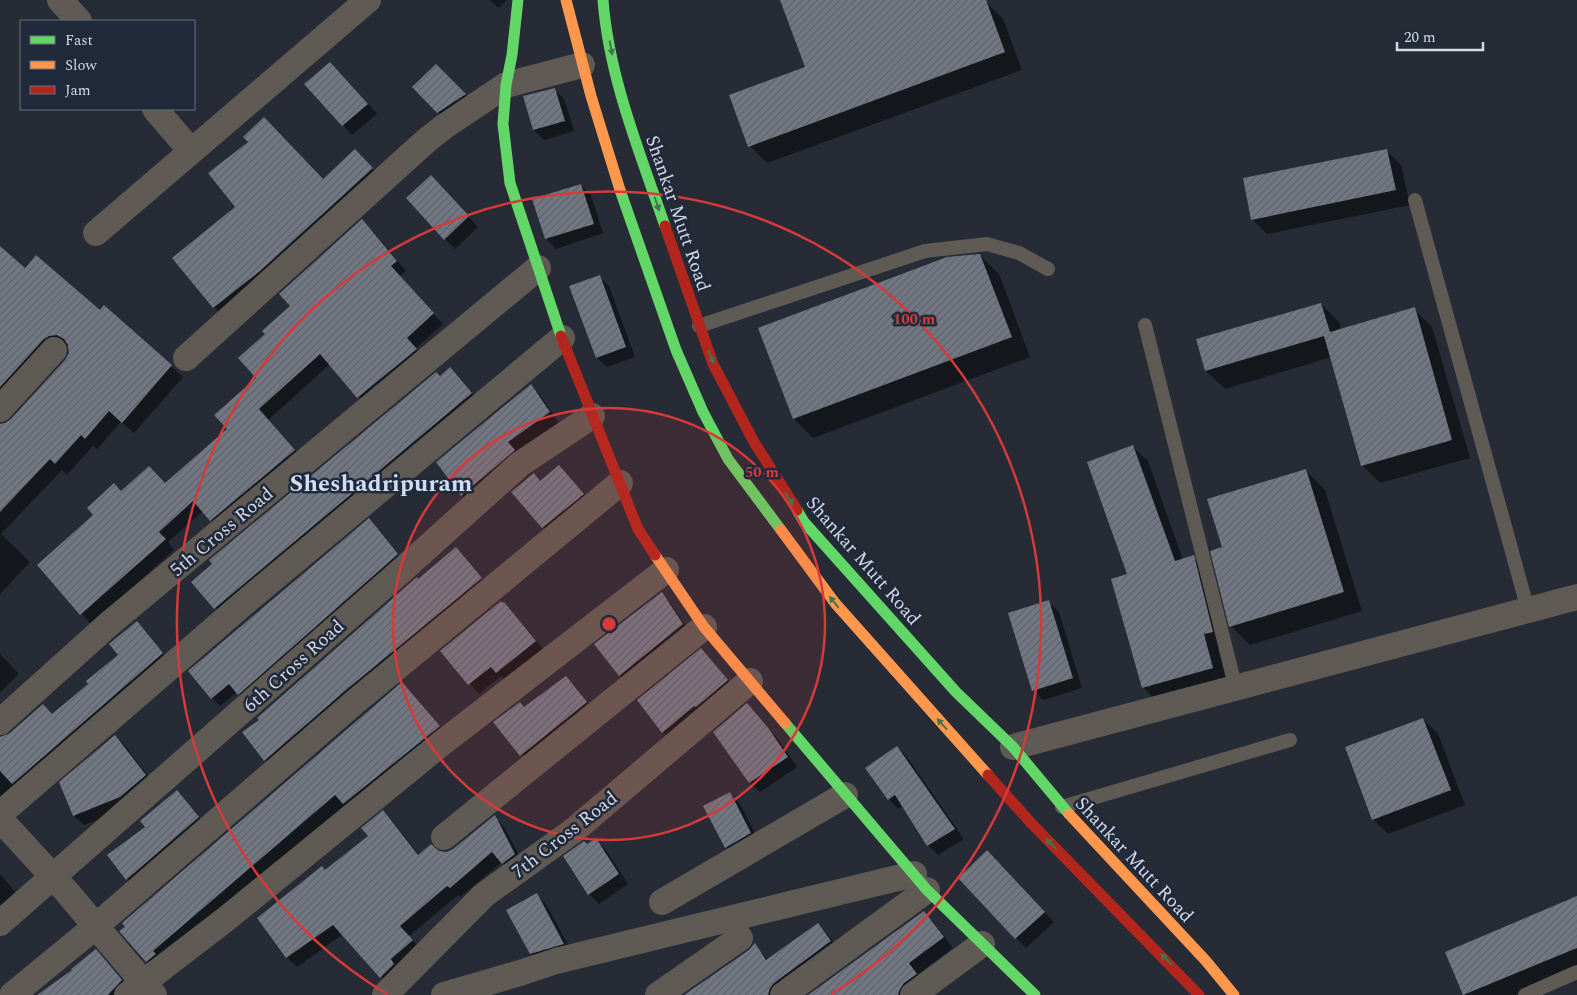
<svg xmlns="http://www.w3.org/2000/svg" width="1577" height="995" font-family="Spectral,serif">
	<style>
		.shadow { fill: #0007 }
		.building { fill: url(#building-hatch) }
		.lines { fill: none; stroke-linecap: round; stroke-linejoin: round }
		.lane { stroke: #5f5a53; stroke-width: 14 }
		.street { stroke: #5f5a53; stroke-width: 26 }
		.fast { stroke: #63d668; stroke-width: 11 }
		.slow { stroke: #ff974d; stroke-width: 11 }
		.jam { stroke: #b3261e; stroke-width: 11 }
		.oneway { fill: #3e774f }
		.ring { fill: none; stroke: #d63a3b; stroke-width: 2.5 }
		.labels { text-anchor: middle; stroke-width: 5; stroke-linejoin: round; paint-order: stroke }
		.street-label { font-size: 19px; fill: #d3d9e5; stroke: #202a3b }
		.district-label { font-size: 24px; font-weight: bold; fill: #d0ddf4; stroke: #202a3b }
		.centre { fill: #d63a3b; stroke: #202a3b; stroke-width: 2.5 }
		.ring-label { font-size: 15px; text-anchor: middle; font-weight: bold; fill: #d63a3b; stroke: #202a3b; stroke-width: 5; stroke-linejoin: round; paint-order: stroke }
	</style>
	<defs>
		<pattern id="building-hatch" width="6" height="6" patternUnits="userSpaceOnUse" patternTransform="scale(1.25)"><rect width="6" height="6" fill="#727883"/><path d="M-1 1l2-2M0 6l6-6M5 7l2-2" fill="none" stroke="#5e626a"/></pattern>
	</defs>
	<rect width="100%" height="100%" fill="#262b35"/>
	<path class="shadow" d="M 490,0 L 507,0 L 498,8 Z
		M 781,0 L 970,0 L 986,2 L 1003,19 L 1022,70 L 767,163 L 750,146 L 806,67 Z
		M 436,65 L 474,104 L 448,122 L 413,87 Z
		M 340,73 L 377,114 L 352,135 L 306,84 Z
		M 554,89 L 564,99 L 574,131 L 544,140 L 534,130 Z
		M 1386,150 L 1401,165 L 1410,205 L 1267,234 L 1252,219 Z
		M 366,162 L 384,181 L 225,318 L 214,307 L 237,207 L 323,180 Z
		M 581,185 L 591,195 L 603,233 L 556,249 L 546,239 L 534,200 Z
		M 441,187 L 478,227 L 455,249 L 445,239 Z
		M 372,230 L 406,271 L 399,277 L 443,324 L 416,348 L 425,360 L 368,407 L 330,364 L 268,420 L 304,460 L 220,530 L 203,511 L 168,542 L 174,550 L 91,624 L 39,565 L 121,492 L 165,485 L 228,429 L 258,378 L 267,334 Z
		M 0,248 L 25,269 L 100,312 L 104,307 L 183,377 L 134,433 L 121,422 L 97,449 L 93,446 L 67,475 L 62,470 L 1,534 L 30,562 L 0,594 L 0,425 L 4,425 L 12,420 L 66,360 L 70,353 L 70,346 L 61,347 L 0,410 Z
		M 980,255 L 999,274 L 1030,357 L 813,438 L 794,419 Z
		M 599,276 L 609,286 L 635,357 L 607,367 L 597,358 Z
		M 1321,304 L 1339,322 L 1341,330 L 1414,309 L 1432,327 L 1470,458 L 1380,483 L 1362,465 L 1332,357 L 1225,389 L 1206,371 Z
		M 440,377 L 460,379 L 481,404 L 225,618 L 192,582 Z
		M 530,385 L 540,395 L 559,423 L 472,505 L 462,496 L 438,463 Z
		M 1133,447 L 1148,461 L 1183,560 L 1193,557 L 1208,572 L 1227,646 L 1218,649 L 1227,682 L 1157,702 L 1143,687 Z
		M 1306,471 L 1325,490 L 1362,611 L 1250,645 L 1231,626 L 1223,548 Z
		M 534,475 L 541,482 L 568,477 L 593,504 L 553,537 L 543,527 Z
		M 369,520 L 405,563 L 247,702 L 237,692 L 220,706 L 212,698 Z
		M 456,548 L 490,588 L 274,770 L 265,760 L 261,720 L 418,580 Z
		M 662,594 L 671,604 L 692,635 L 630,685 L 620,676 L 596,645 Z
		M 1049,602 L 1059,612 L 1082,688 L 1043,700 L 1033,690 Z
		M 504,604 L 545,651 L 507,682 L 501,676 L 479,694 L 442,651 Z
		M 137,623 L 172,664 L 0,812 L 0,738 L 52,715 L 90,684 L 120,655 Z
		M 701,650 L 737,690 L 673,742 L 663,732 L 639,700 Z
		M 0,654 L 19,674 L 0,693 Z
		M 575,688 L 596,713 L 531,765 L 495,722 Z
		M 412,694 L 449,736 L 354,814 L 345,805 L 162,961 L 156,971 L 121,931 Z
		M 747,705 L 779,740 L 797,767 L 760,792 L 750,783 L 715,732 Z
		M 1423,719 L 1438,734 L 1465,805 L 1388,834 L 1373,819 Z
		M 115,736 L 125,746 L 155,785 L 130,807 L 84,825 L 74,816 Z
		M 897,747 L 907,757 L 964,839 L 938,855 L 928,845 L 903,806 L 898,809 L 889,799 Z
		M 177,791 L 206,826 L 135,888 L 108,855 L 147,827 Z
		M 730,794 L 740,804 L 760,843 L 736,857 L 726,847 Z
		M 383,812 L 393,822 L 419,855 L 438,852 L 447,853 L 454,850 L 494,817 L 504,827 L 524,864 L 513,873 L 502,862 L 460,897 L 458,895 L 409,936 L 422,951 L 391,987 L 343,934 L 297,967 L 287,957 L 326,871 L 369,836 Z
		M 596,840 L 606,850 L 628,884 L 599,904 L 589,894 L 587,846 Z
		M 997,861 L 1054,922 L 1026,948 L 1016,938 Z
		M 0,874 L 23,901 L 0,921 Z
		M 536,895 L 546,904 L 573,954 L 541,963 L 531,953 Z
		M 1577,898 L 1577,969 L 1515,995 L 1464,995 L 1447,953 Z
		M 924,912 L 934,923 L 953,948 L 918,974 L 926,985 L 914,995 L 811,995 Z
		M 818,925 L 828,935 L 841,952 L 783,995 L 685,995 L 749,951 L 755,945 L 768,960 Z
		M 105,961 L 131,991 L 127,995 L 49,995 Z"/>
	<path class="building" d="M 780,0 L 986,0 L 1005,52 L 748,147 L 729,95 L 805,67 Z
		M 330,62 L 368,104 L 342,126 L 304,84 Z
		M 436,64 L 466,94 L 437,113 L 412,87 Z
		M 555,88 L 565,121 L 533,130 L 523,96 Z
		M 264,117 L 323,179 L 355,149 L 373,168 L 260,271 L 213,308 L 172,258 L 235,207 L 208,173 L 248,142 L 243,137 Z
		M 1387,149 L 1396,190 L 1251,220 L 1243,178 Z
		M 431,175 L 469,216 L 444,240 L 406,198 Z
		M 581,184 L 594,224 L 545,239 L 532,199 Z
		M 362,219 L 397,261 L 391,266 L 434,313 L 407,338 L 417,349 L 357,398 L 320,354 L 259,409 L 295,450 L 210,521 L 193,501 L 159,532 L 166,539 L 80,615 L 37,565 L 93,515 L 87,508 L 114,483 L 121,491 L 149,466 L 165,483 L 227,429 L 214,415 L 256,378 L 238,358 L 265,334 L 262,331 L 290,306 L 279,294 Z
		M 0,246 L 25,268 L 36,255 L 100,310 L 104,305 L 172,365 L 122,423 L 109,411 L 85,439 L 81,435 L 55,464 L 50,459 L 0,512 L 0,424 L 5,423 L 11,419 L 65,360 L 69,353 L 68,345 L 64,339 L 57,335 L 49,336 L 43,340 L 0,387 Z
		M 980,254 L 1012,337 L 793,419 L 758,328 L 947,257 Z
		M 600,275 L 626,347 L 596,358 L 569,286 Z
		M 1321,303 L 1330,332 L 1415,307 L 1452,440 L 1361,466 L 1324,336 L 1205,371 L 1196,339 Z
		M 450,367 L 472,393 L 214,609 L 191,582 L 212,564 L 209,560 L 436,372 L 440,376 Z
		M 531,384 L 550,412 L 508,442 L 515,450 L 461,496 L 436,462 Z
		M 1133,445 L 1175,561 L 1194,555 L 1213,632 L 1204,634 L 1213,668 L 1142,688 L 1111,579 L 1127,574 L 1087,462 Z
		M 559,465 L 584,494 L 542,528 L 511,492 L 534,473 L 540,481 Z
		M 1306,469 L 1344,592 L 1229,627 L 1210,551 L 1222,547 L 1207,499 Z
		M 369,518 L 398,554 L 238,695 L 229,684 L 211,699 L 188,671 Z
		M 456,547 L 482,578 L 346,690 L 264,761 L 242,732 L 259,720 L 257,718 L 417,577 L 418,579 Z
		M 662,592 L 683,624 L 619,676 L 594,644 Z
		M 1049,600 L 1073,678 L 1032,691 L 1008,613 Z
		M 501,601 L 503,603 L 504,602 L 536,641 L 496,673 L 491,667 L 468,685 L 440,651 Z
		M 137,621 L 163,653 L 12,784 L 0,771 L 0,737 L 10,733 L 43,704 L 52,714 L 88,684 L 86,681 L 118,655 L 109,644 Z
		M 701,648 L 728,680 L 696,707 L 694,706 L 662,733 L 637,700 Z
		M 566,676 L 587,702 L 520,756 L 493,722 L 520,702 L 524,707 Z
		M 402,682 L 440,726 L 343,804 L 335,795 L 153,951 L 156,954 L 146,962 L 119,931 L 125,927 L 122,923 Z
		M 747,703 L 769,729 L 788,757 L 749,783 L 713,732 Z
		M 1423,718 L 1451,790 L 1372,820 L 1345,747 Z
		M 115,735 L 146,775 L 120,797 L 73,816 L 59,782 Z
		M 897,746 L 955,829 L 927,846 L 895,795 L 888,800 L 865,768 Z
		M 177,790 L 199,817 L 126,880 L 107,855 L 145,827 L 140,821 Z
		M 730,792 L 751,833 L 725,848 L 703,806 Z
		M 383,810 L 418,855 L 431,844 L 439,851 L 447,852 L 453,849 L 495,815 L 515,854 L 502,864 L 492,852 L 450,888 L 447,886 L 400,926 L 413,940 L 391,959 L 394,964 L 380,978 L 333,925 L 286,958 L 257,918 L 322,866 L 325,870 L 368,836 L 361,828 Z
		M 596,838 L 619,874 L 588,895 L 563,856 L 584,841 L 587,844 Z
		M 987,850 L 1045,912 L 1015,939 L 958,878 Z
		M 537,893 L 564,944 L 530,954 L 506,910 Z
		M 1577,896 L 1577,948 L 1463,995 L 1445,952 Z
		M 924,911 L 944,937 L 909,963 L 917,974 L 904,983 L 900,989 L 898,995 L 808,995 Z
		M 818,923 L 831,941 L 774,983 L 770,988 L 768,995 L 684,995 L 749,950 L 755,943 L 766,960 Z
		M 96,949 L 122,980 L 108,995 L 37,995 L 72,970 L 71,969 Z"/>
	<g class="lines">
		<path class="lane" d="M 1415,200 L 1528,610
			M 1145,325 L 1236,689
			M 699,326 L 925,251 L 987,244 L 1019,253 L 1048,269
			M 1062,807 L 1290,740
			M 1525,995 L 1577,972"/>
		<path class="street" d="M 60,0 L 79,21
			M 155,109 L 191,151
			M 96,233 L 368,0
			M 186,358 L 427,140 L 445,126 L 506,85 L 582,65
			M 0,409 L 54,350
			M 0,722 L 110,623 L 538,268
			M 1013,747 L 1577,597
			M 0,814 L 244,603 L 562,338
			M 0,819 L 66,891 L 154,995
			M 444,837 L 704,627
			M 662,902 L 845,795
			M 0,923 L 401,571 L 520,464 L 592,416
			M 12,995 L 96,926 L 356,701 L 620,483
			M 127,995 L 226,919 L 442,743 L 666,570
			M 385,995 L 484,895 L 573,831 L 750,681
			M 444,995 L 520,973 L 556,961 L 914,874
			M 658,995 L 740,938
			M 783,995 L 927,890
			M 913,995 L 982,944"/>
		<path class="fast" d="M 518,0 L 512,55 L 506,85 L 503,124 L 510,183 L 561,336
			M 603,0 C 609,78 640,153 665,226
			M 620,190 L 676,350 L 703,412 L 728,459 L 781,530
			M 797,510 L 804,522 L 956,692 L 1013,747 L 1069,814
			M 785,723 L 927,890 L 1035,995"/>
		<path class="slow" d="M 566,0 L 591,96 L 620,190
			M 781,530 L 835,603 L 988,775
			M 655,555 L 704,627 L 785,723
			M 1069,814 L 1206,961 L 1234,995"/>
		<path class="jam" d="M 665,226 L 713,364 L 754,442 L 797,510
			M 561,336 L 638,529 L 655,555
			M 988,775 L 1032,824 L 1199,995"/>
	</g>
	<defs><path id="oneway-solid" d="M-6-.8H1V-3.2L6.5 0L1 3.2V.8H-6Z" transform="scale(1.25)"/></defs>
	<g class="oneway">
		<use href="#oneway-solid" transform="translate(611 48) rotate(79)"/>
		<use href="#oneway-solid" transform="translate(657 204) rotate(71)"/>
		<use href="#oneway-solid" transform="translate(711 357) rotate(69)"/>
		<use href="#oneway-solid" transform="translate(789 499) rotate(58)"/>
		<use href="#oneway-solid" transform="translate(834 602) rotate(-129)"/>
		<use href="#oneway-solid" transform="translate(942 724) rotate(-132)"/>
		<use href="#oneway-solid" transform="translate(1051 844) rotate(-135)"/>
		<use href="#oneway-solid" transform="translate(1166 959) rotate(-135)"/>
	</g>
	<circle cx="609" cy="624" r="216" fill="#d63a3b" fill-opacity=".12"/>
	<g class="ring">
		<circle cx="609" cy="624" r="216"/>
		<path d="M387 994A432 432 0 1 1 831 994"/>
	</g>
	<g class="labels">
		<g class="street-label">
			<text transform="translate(679 213) rotate(71)" y="7">Shankar Mutt Road</text>
			<text transform="translate(221 531) rotate(-40)" y="7">5th Cross Road</text>
			<text transform="translate(864 560) rotate(49)" y="7">Shankar Mutt Road</text>
			<text transform="translate(293 665) rotate(-42)" y="7">6th Cross Road</text>
			<text transform="translate(564 834) rotate(-38)" y="7">7th Cross Road</text>
			<text transform="translate(1135 859) rotate(47)" y="7">Shankar Mutt Road</text>
		</g>
		<g class="district-label">
			<text x="381" y="491">Sheshadripuram</text>
		</g>
	</g>
	<circle cx="609" cy="624" r="8" class="centre"/>
	<g class="ring-label">
		<text x="914" y="324">100 m</text>
		<text x="762" y="477">50 m</text>
	</g>
	<rect x="20" y="20" width="175" height="90" fill="#202a3b" stroke="#68707f"/>
	<rect x="30" y="36" width="25" height="8" fill="#63d668" stroke="#68707f"/>
	<text x="65" y="45" font-size="15" fill="#d3d9e5">Fast</text>
	<rect x="30" y="61" width="25" height="8" fill="#ff974d" stroke="#68707f"/>
	<text x="65" y="70" font-size="15" fill="#d3d9e5">Slow</text>
	<rect x="30" y="86" width="25" height="8" fill="#b3261e" stroke="#68707f"/>
	<text x="65" y="95" font-size="15" fill="#d3d9e5">Jam</text>
	<path d="M1397 42v8h86v-8" fill="none" stroke="#d3d9e5" stroke-width="2.5"/>
	<text x="1404" y="42" font-size="15" fill="#d3d9e5" stroke="#202a3b" stroke-width="4" paint-order="stroke">20 m</text>
</svg>
